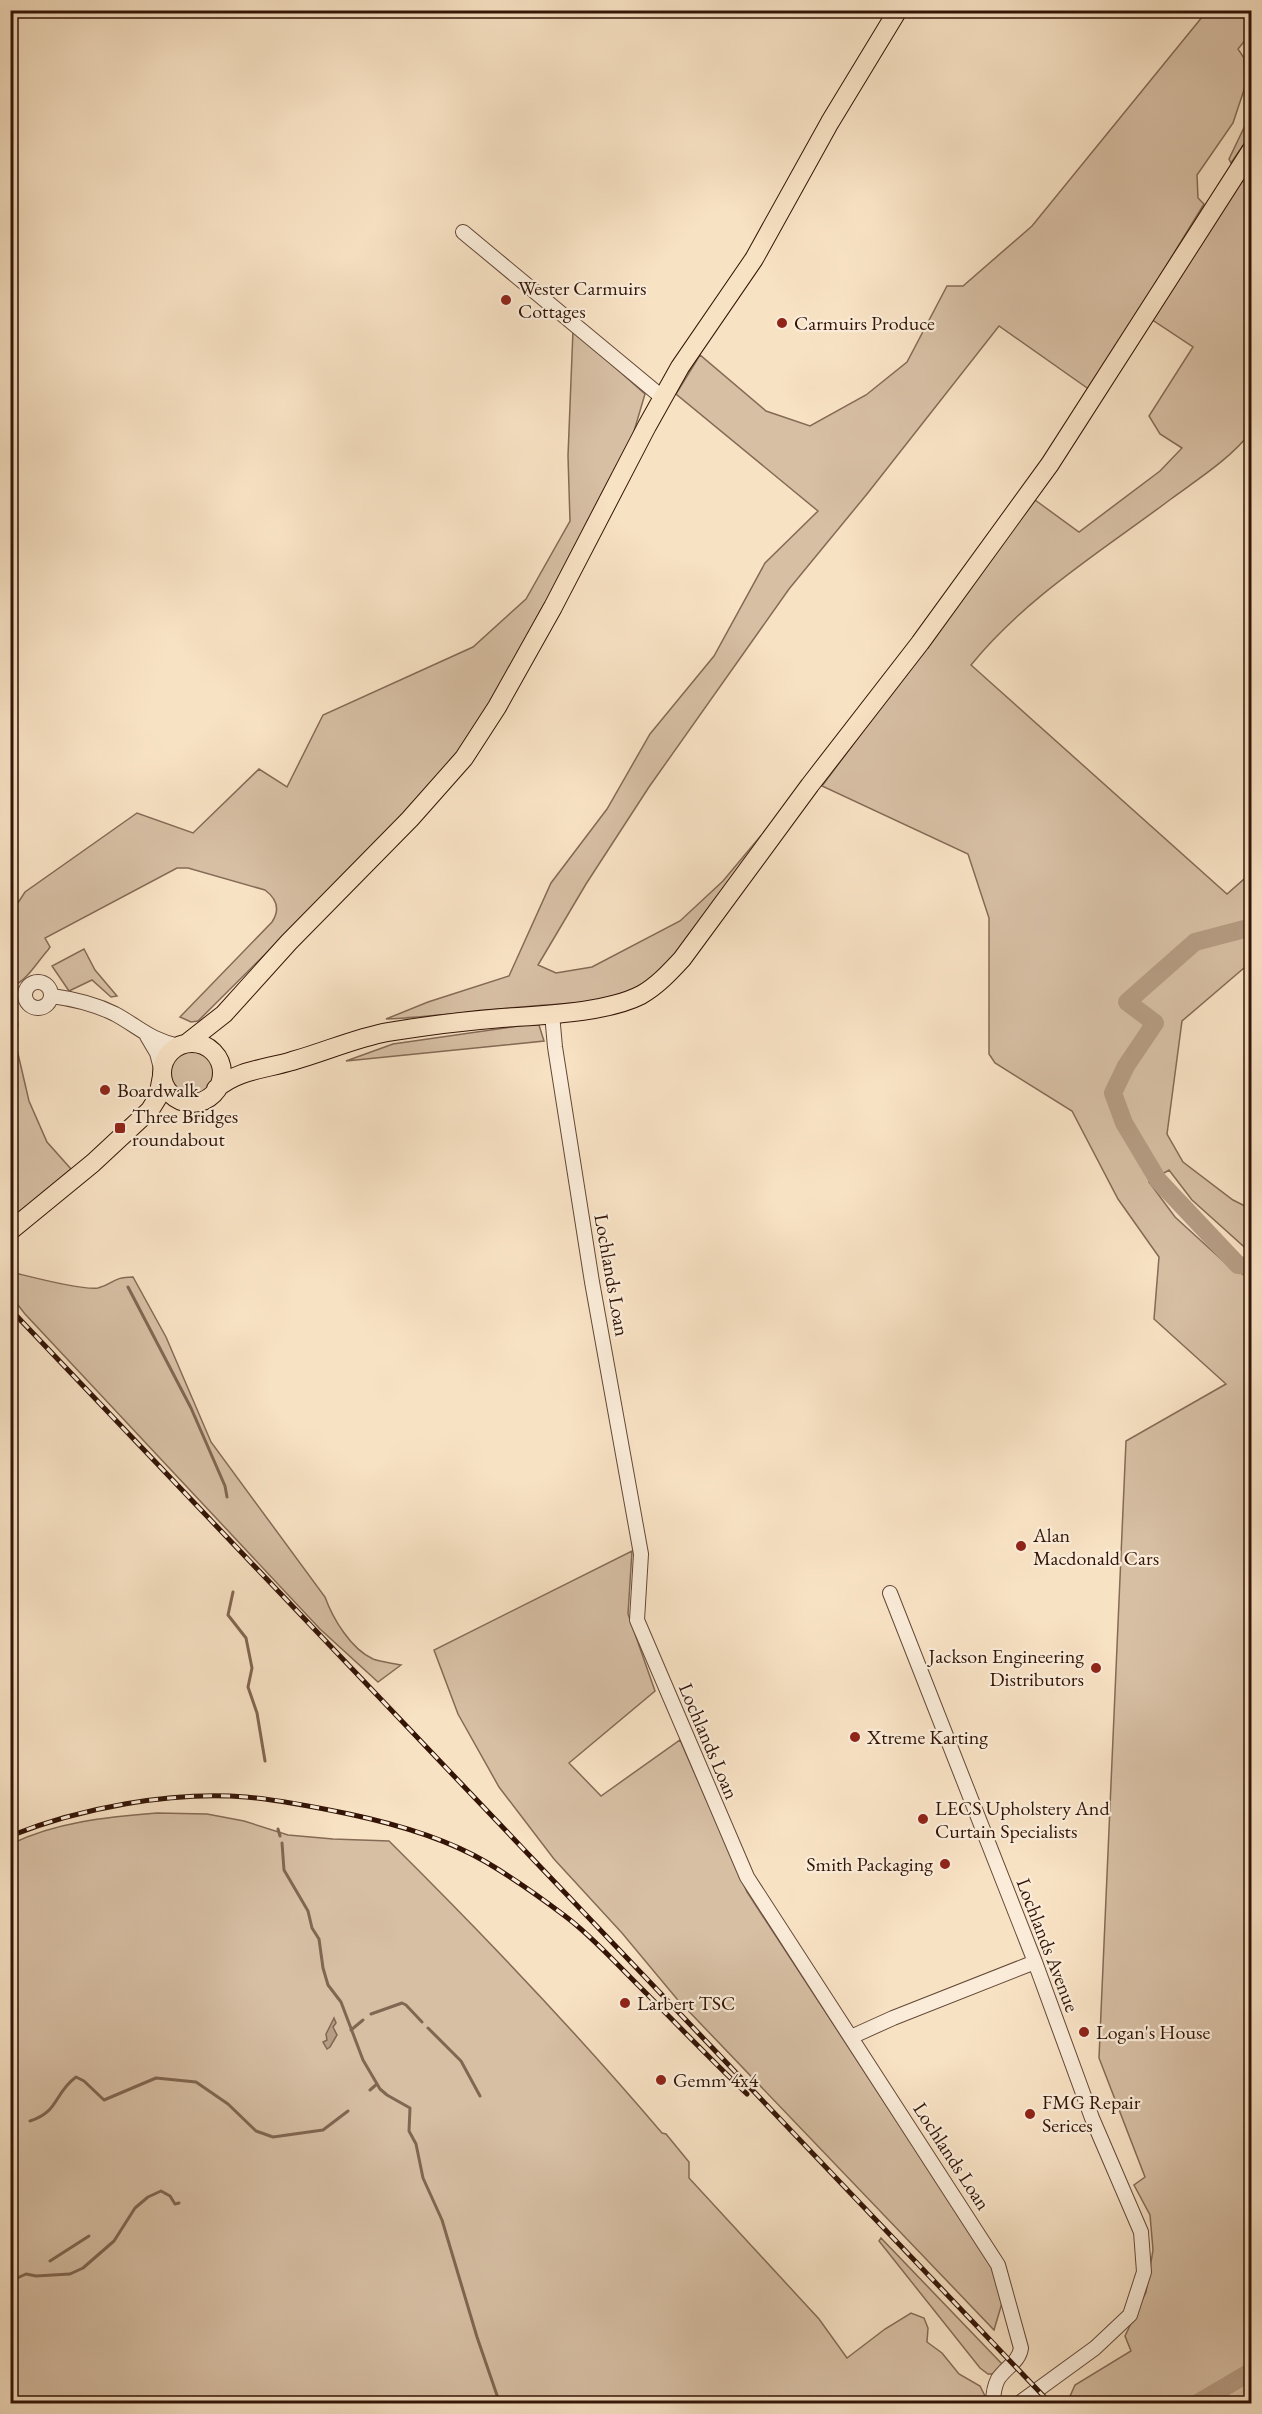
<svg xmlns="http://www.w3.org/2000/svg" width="1262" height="2414" font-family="'EB Garamond',serif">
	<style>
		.green { fill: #d7bfa4; stroke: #856a55; stroke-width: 1.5 }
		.water { fill: #b59c83; stroke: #816651; stroke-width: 1.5 }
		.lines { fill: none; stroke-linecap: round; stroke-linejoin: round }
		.stream { stroke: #816651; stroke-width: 3 }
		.river { stroke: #b59c83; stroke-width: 18 }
		.minor-casing { stroke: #644836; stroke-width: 16 }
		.major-casing { stroke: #331406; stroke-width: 20 }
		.minor { stroke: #faecd9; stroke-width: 14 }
		.major { stroke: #f8e2c4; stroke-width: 18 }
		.rail-casing { stroke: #331406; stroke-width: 5 }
		.rail { stroke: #faecd9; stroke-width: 3; stroke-dasharray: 9; stroke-linecap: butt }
		.poi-dot { fill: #8f2418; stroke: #faecd9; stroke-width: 2 }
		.labels { text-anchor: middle; stroke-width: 4.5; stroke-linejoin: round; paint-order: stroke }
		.poi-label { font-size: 20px; fill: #331406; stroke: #faecd9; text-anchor: start }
		.street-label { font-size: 20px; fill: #331406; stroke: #faecd9 }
	</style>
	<rect width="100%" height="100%" fill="#f8e2c4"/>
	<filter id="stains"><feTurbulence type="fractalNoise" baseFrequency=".00333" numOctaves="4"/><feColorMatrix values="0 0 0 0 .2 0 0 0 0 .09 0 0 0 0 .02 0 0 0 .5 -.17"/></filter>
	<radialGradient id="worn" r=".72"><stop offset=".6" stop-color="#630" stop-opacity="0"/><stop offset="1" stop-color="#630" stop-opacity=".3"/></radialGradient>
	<path class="green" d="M 1207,11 L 1251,11 L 1251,33 L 1238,49 L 1244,58 L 1245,87 L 1233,123 L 1197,175 L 1198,198 L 1204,204 L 1090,390 L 999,326 L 867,494 L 789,589 L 649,787 L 586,884 L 538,965 L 556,973 L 592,967 L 680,921 L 723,881 L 788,803 L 676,956 C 663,968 649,983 632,990 C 600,1004 567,1003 533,1006 C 484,1010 435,1017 386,1019 L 428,1002 L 509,976 L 551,883 L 607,809 L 650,734 L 714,656 L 765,563 L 818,511 L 676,394 L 700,355 L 766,411 L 810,426 L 866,395 L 907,362 L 947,286 L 963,286 L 1032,226 Z
		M 1251,113 L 1251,134 L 1231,163 L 1229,159 Z
		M 1251,161 L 1251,432 C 1230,459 1198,479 1171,499 C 1103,550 1025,598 971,665 L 1227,894 L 1251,873 L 1251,962 L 1182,1021 L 1167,1134 L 1183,1162 L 1233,1200 L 1251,1209 L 1251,1253 L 1192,1200 L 1169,1170 L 1149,1182 L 1175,1217 L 1222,1260 L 1251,1280 L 1251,2403 L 1067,2403 L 1075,2385 L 1131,2351 L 1125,2336 L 1146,2292 L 1153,2250 L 1150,2215 L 1134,2185 L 1145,2177 L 1099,2058 L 1126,1441 L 1226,1384 L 1154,1319 L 1159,1257 L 1118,1199 L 1072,1111 L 995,1063 L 989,1054 L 989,918 L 968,854 L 822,786 L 1035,500 L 1079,532 L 1160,471 L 1182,448 L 1160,434 L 1149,416 L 1193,347 L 1151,319 Z
		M 573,330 L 645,394 L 632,438 L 560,578 L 508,672 L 454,761 L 425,795 L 198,1021 L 191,1022 L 180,1017 L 272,922 C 280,910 277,899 265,890 L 188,868 L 177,868 L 45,938 L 50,947 L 48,950 C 37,962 27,981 11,987 L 10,915 L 25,892 L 137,813 L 193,833 L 259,769 L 287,787 L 323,715 L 473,647 L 526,599 L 570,521 L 568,456 Z
		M 84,949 L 95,970 L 117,996 L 111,997 L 92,980 L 69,991 L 52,966 Z
		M 11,1012 L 18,1024 L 15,1041 L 29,1101 L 47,1142 L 71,1169 L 11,1219 Z
		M 525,1025 L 539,1025 L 544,1041 L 346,1061 L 393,1044 Z
		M170 1072a22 22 0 1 1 44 0a22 22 0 1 1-44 0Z
		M 11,1272 C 28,1276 83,1291 98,1288 C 114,1284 112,1277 133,1277 L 166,1337 L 211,1442 L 325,1597 C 333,1619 351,1649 373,1659 C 381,1662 392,1663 401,1665 L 378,1682 L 320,1629 L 25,1314 L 11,1296 Z
		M 632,1551 L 628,1614 L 655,1691 L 569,1763 L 601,1796 L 680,1740 L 747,1892 L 996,2273 L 1002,2303 L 994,2330 L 677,1999 L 622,1933 L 554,1859 L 499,1787 L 458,1714 L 434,1650 Z
		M 157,1813 L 207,1814 L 244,1821 L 288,1835 L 333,1839 L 389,1841 C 484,1935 576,2032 662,2133 L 666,2134 L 689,2162 L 689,2178 L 819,2319 L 847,2358 L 885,2329 L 911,2313 L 924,2318 L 928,2328 L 927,2342 L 942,2353 L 959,2374 L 980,2386 L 985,2396 L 982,2404 L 11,2404 L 11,1844 C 56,1822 107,1817 157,1813 Z
		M 881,2238 L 1003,2365 L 995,2374 L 988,2374 L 980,2368 L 879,2241 Z"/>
	<path class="water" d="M 334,2018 L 336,2023 L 333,2027 L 337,2035 L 330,2047 L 327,2049 L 323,2042 L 327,2040 L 326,2034 Z"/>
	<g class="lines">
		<path class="stream" d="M 128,1287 L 191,1408 L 225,1486 L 227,1497
			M 233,1592 L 228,1615 L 246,1638 L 252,1668 L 248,1687 L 257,1713 L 265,1761
			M 278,1829 L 280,1836
			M 282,1843 L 284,1870 L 308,1911 L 312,1928 L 319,1939 L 323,1968 L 328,1985 L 341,2002 L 363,2060 L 380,2089 L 387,2095 L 410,2108 L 409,2131 L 416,2144 L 423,2178 L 442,2220 L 477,2337 L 500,2404
			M 371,2014 L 402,2003 L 406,2005 L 422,2022
			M 428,2028 L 461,2061 L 480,2096
			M 351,2030 L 363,2020
			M 370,2090 L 377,2084
			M 30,2121 C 59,2112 54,2093 76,2077 L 84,2081 L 104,2100 L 156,2078 L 196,2082 L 228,2104 L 256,2131 L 273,2137 L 323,2130 L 348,2111
			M 50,2261 L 89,2236
			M 13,2280 L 26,2274 L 36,2276 L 70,2274 L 83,2268 L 114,2241 L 135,2208 L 148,2197 L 161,2191 L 170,2196 L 175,2204 L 179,2203
			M 186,2404 L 194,2397"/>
		<path class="river" d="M 1252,927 L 1195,942 L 1127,1002 L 1155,1023 L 1126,1066 L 1113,1093 L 1124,1123 L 1158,1180 L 1238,1265 L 1252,1266
			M 1196,2404 L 1252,2371"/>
		<defs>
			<path id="minor" d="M 463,232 L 663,398
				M25 995a13 13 0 1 1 26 0a13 13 0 1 1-26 0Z
				M 52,996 C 74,999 95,1004 115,1014 C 139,1027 150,1040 179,1046
				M 552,1014 L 555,1047 L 592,1282 L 641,1554 L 637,1620 L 747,1877 L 998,2265 L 1021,2348 C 1019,2362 1006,2367 998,2379 C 994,2387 993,2395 993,2404
				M 147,1036 L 157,1053 L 162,1072
				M 890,1593 L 1035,1962 L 1092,2118 L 1141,2232 L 1144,2272 L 1130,2315 L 1095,2348 L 1018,2404
				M 851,2037 L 893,2018 L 1035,1962"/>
			<path id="major" d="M 187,1043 L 224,1014 L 289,942 L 410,819 L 464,758 L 497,707 L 553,607 L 647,426 L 680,367 L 754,259 L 830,122 L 898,10
				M162 1073a30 30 0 1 1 60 0a30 30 0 1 1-60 0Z
				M 216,1089 C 237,1070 266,1069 292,1061 C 325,1052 355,1038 388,1032 C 425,1026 464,1021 502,1018 C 542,1015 606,1013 641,995 C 657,986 670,972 682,959 L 810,785 L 920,643 L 1050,464 L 1252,149
				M 10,1231 L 93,1163 L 150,1110 L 158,1097 L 162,1076"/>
		</defs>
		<use href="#minor" class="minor-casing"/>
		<use href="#major" class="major-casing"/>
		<use href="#minor" class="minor"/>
		<use href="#major" class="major"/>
		<defs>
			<path id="rail" d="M 10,1309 L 1051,2404
				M 10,1836 C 80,1808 171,1791 246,1797 C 281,1800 315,1807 349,1814 C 396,1824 445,1838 486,1862 C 513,1878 540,1897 565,1916 C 589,1934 610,1957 631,1978 C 669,2016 707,2056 747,2094"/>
		</defs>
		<use href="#rail" class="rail-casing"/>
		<use href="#rail" class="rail"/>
	</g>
	<g class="poi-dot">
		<circle cx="506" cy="300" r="6"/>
		<circle cx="782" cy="323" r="6"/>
		<circle cx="105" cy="1090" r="6"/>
		<rect x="114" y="1122" width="12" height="12" rx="3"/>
		<circle cx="1021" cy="1546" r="6"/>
		<circle cx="1096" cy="1668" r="6"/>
		<circle cx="855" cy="1737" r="6"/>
		<circle cx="923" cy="1819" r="6"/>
		<circle cx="945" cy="1864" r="6"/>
		<circle cx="625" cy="2003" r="6"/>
		<circle cx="1084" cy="2032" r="6"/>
		<circle cx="661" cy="2080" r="6"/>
		<circle cx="1030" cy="2114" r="6"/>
	</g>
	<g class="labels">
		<g class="poi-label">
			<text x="518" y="295">Wester Carmuirs<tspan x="518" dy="23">Cottages</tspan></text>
			<text x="794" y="330">Carmuirs Produce</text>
			<text x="117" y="1097">Boardwalk</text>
			<text x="132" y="1123">Three Bridges<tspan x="132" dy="23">roundabout</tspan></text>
			<text x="1033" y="1542">Alan<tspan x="1033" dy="23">Macdonald Cars</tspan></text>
			<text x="1084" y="1663" text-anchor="end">Jackson Engineering<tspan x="1084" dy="23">Distributors</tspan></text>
			<text x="867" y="1744">Xtreme Karting</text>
			<text x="935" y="1815">LECS Upholstery And<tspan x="935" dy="23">Curtain Specialists</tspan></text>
			<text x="933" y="1871" text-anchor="end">Smith Packaging</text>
			<text x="637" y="2010">Larbert TSC</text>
			<text x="1096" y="2039">Logan's House</text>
			<text x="673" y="2087">Gemm 4x4</text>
			<text x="1042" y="2109">FMG Repair<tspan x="1042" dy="23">Serices</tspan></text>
		</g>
		<g class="street-label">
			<text transform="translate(612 1275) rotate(80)" y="7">Lochlands Loan</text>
			<text transform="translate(709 1741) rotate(67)" y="7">Lochlands Loan</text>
			<text transform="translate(1048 1945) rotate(69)" y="7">Lochlands Avenue</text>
			<text transform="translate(952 2156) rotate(57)" y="7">Lochlands Loan</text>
		</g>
	</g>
	<rect width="1262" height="2414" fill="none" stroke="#f8e2c4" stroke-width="36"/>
	<rect x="12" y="12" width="1238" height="2390" fill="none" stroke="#331406" stroke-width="3"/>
	<rect x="18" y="18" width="1226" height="2378" fill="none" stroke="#331406" stroke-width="1.5"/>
	<rect width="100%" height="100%" filter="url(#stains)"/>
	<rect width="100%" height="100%" fill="url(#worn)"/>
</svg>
